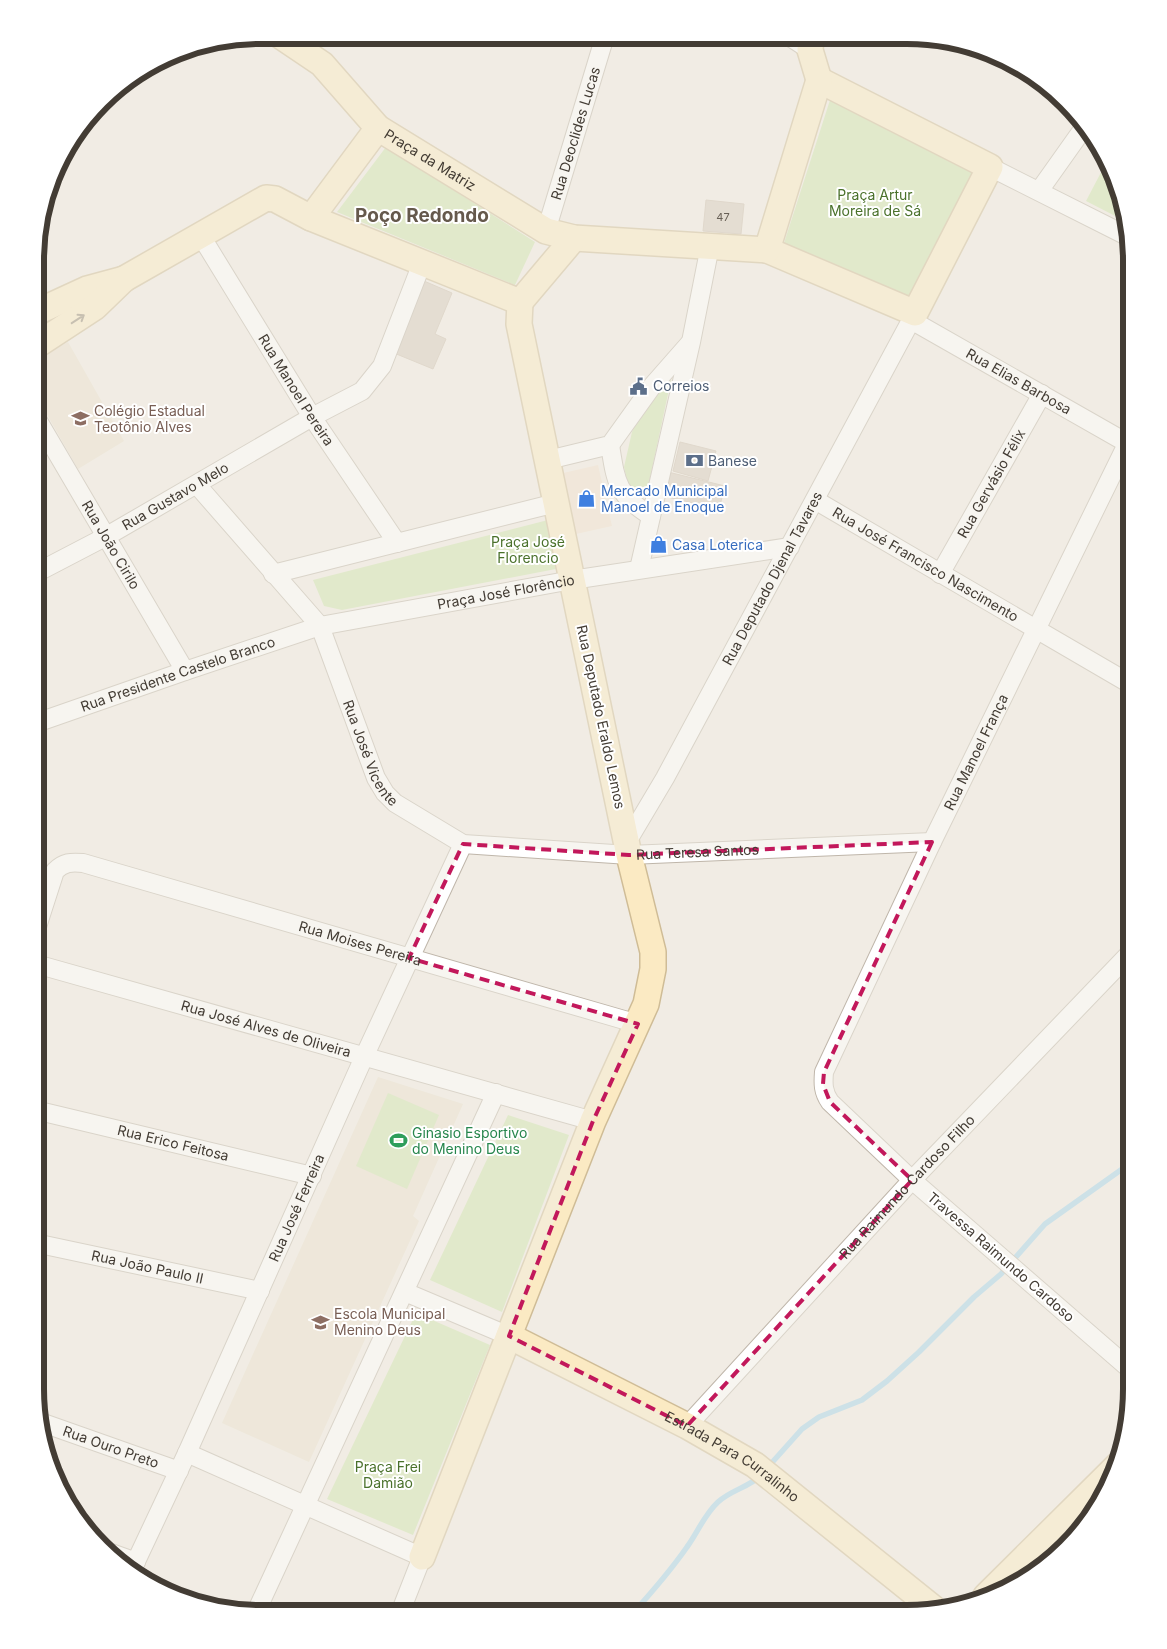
<svg xmlns="http://www.w3.org/2000/svg" width="1167" height="1649" font-family="Inter,sans-serif">
	<style>
		.commercial { fill: #f2e1cf }
		.education { fill: #eae0ce }
		.green { fill: #cfe4ae }
		.lines { fill: none; stroke-linecap: round; stroke-linejoin: round }
		.stream { stroke: #a2d2ec; stroke-width: 5.5 }
		.building { fill: #d5cabd; stroke: #ccbeae }
		.street-casing { stroke: #bfb6aa; stroke-width: 20 }
		.secondary-casing { stroke: #cfbc96; stroke-width: 28 }
		.street { stroke: #fff; stroke-width: 18 }
		.secondary { stroke: #fbeac3; stroke-width: 25 }
		.oneway { stroke: #968a74 }
		.marked { fill: none; stroke: #c2185b; stroke-width: 4; stroke-dasharray: 10 6; stroke-linejoin: round }
		.labels { text-anchor: middle; stroke-width: 4; stroke-linejoin: round; paint-order: stroke }
		.number-label { font-size: 11px; fill: #686056 }
		.street-label { font-size: 14px; fill: #433c34; stroke: #fff }
		.park-label { font-size: 14px; fill: #4a712b; stroke: #fff }
		.service-label { font-size: 14px; fill: #4e5e75; stroke: #fff; text-anchor: start }
		.education-label { font-size: 14px; fill: #785e54; stroke: #fff; text-anchor: start }
		.shop-label { font-size: 14px; fill: #366cbe; stroke: #fff; text-anchor: start }
		.leisure-label { font-size: 14px; fill: #27864d; stroke: #fff; text-anchor: start }
		.district-label { font-size: 19px; font-weight: bold; fill: #65594c; stroke: #fff }
		.rim { fill: none; stroke: #433c34; stroke-width: 6 }
	</style>
	<rect width="100%" height="100%" fill="#f1ece4"/>
	<path class="commercial" d="M 598,465 L 612,526 L 576,534 L 563,473 Z"/>
	<path class="education" d="M 68,342 L 124,441 L 78,469 L 37,397 L 37,359 Z
		M 378,1077 L 463,1104 L 413,1216 L 419,1221 L 309,1462 L 222,1423 Z"/>
	<path class="green" d="M 830,100 L 976,170 L 910,298 L 784,243 Z
		M 386,147 L 535,242 L 515,285 L 337,212 Z
		M 1108,159 L 1109,161 L 1123,220 L 1086,201 Z
		M 671,380 L 646,497 L 628,485 L 624,467 L 632,432 L 638,419 L 666,381 Z
		M 548,520 L 561,568 L 342,610 L 324,606 L 313,580 Z
		M 388,1093 L 439,1115 L 407,1189 L 356,1166 Z
		M 508,1115 L 569,1135 L 502,1312 L 430,1280 Z
		M 416,1313 L 490,1345 L 413,1535 L 327,1499 Z"/>
	<g class="lines">
		<path class="stream" d="M 768,1467 L 802,1429 L 819,1417 L 862,1400 L 887,1381 L 919,1352 L 974,1297 L 1001,1274 L 1045,1224 L 1132,1162
			M 633,1613 C 652,1592 671,1570 687,1547 C 698,1532 704,1515 718,1502 C 731,1490 749,1487 760,1476"/>
	</g>
	<path class="building" d="M 706,200 L 744,204 L 741,234 L 703,231 Z
		M 424,281 L 452,293 L 435,334 L 446,339 L 433,369 L 394,353 Z
		M 680,442 L 716,451 L 708,481 L 673,471 Z
		M 668,472 L 725,486 L 719,509 L 663,496 Z"/>
	<g class="lines">
		<defs>
			<g id="street">
				<path d="M 790,37 L 810,50"/>
				<path d="M 990,167 L 1127,236"/>
				<path d="M 1039,191 L 1083,129"/>
				<path id="s1" d="M 546,231 L 605,36"/>
				<path id="s2" d="M 201,236 L 312,417 L 397,543"/>
				<path id="s3" d="M 911,320 L 1127,443"/>
				<path id="s4" d="M 37,419 L 185,671"/>
				<path d="M 610,445 C 616,483 617,495 651,516"/>
				<path d="M 548,460 L 610,445 L 653,385 L 689,344"/>
				<path id="s5" d="M 197,485 L 320,626 L 376,778 L 385,793 L 395,803 L 463,844 L 629,855 L 932,842"/>
				<path id="s6" d="M 815,500 L 1132,685"/>
				<path d="M 639,569 L 691,342 L 710,246"/>
				<path id="s7" d="M 36,573 L 107,536 L 312,417 L 362,391 L 382,366 L 422,263"/>
				<path d="M 273,574 L 556,503"/>
				<path id="s8" d="M 940,574 L 1042,394"/>
				<path id="s9" d="M 36,723 L 185,671 L 320,626 L 572,580 L 790,547"/>
				<path id="s10" d="M 627,842 L 665,778 L 915,313"/>
				<path id="s11" d="M 36,930 L 55,871 C 64,862 71,862 83,863 L 638,1024"/>
				<path id="s12" d="M 36,964 L 593,1121"/>
				<path id="s13" d="M 35,1110 L 312,1176"/>
				<path id="s14" d="M 35,1243 L 260,1291"/>
				<path d="M 405,1292 L 509,1336"/>
				<path id="s15" d="M 1132,1371 L 912,1180 L 830,1102 C 823,1092 823,1084 824,1072 L 932,842 L 1132,434"/>
				<path id="s16" d="M 43,1423 L 179,1471"/>
				<path id="s17" d="M 687,1426 L 912,1180 L 1132,951"/>
				<path d="M 187,1453 L 422,1557 L 400,1613"/>
				<path d="M 111,1553 L 136,1562"/>
				<path id="s18" d="M 131,1572 L 187,1453 L 364,1057 L 463,844"/>
				<path d="M 256,1612 L 496,1093"/>
			</g>
			<g id="secondary">
				<path id="s19" d="M 279,35 L 322,64 L 378,128 L 546,231 L 574,238 L 767,250 L 915,313 L 990,167 L 819,80"/>
				<path d="M 811,37 L 810,50 L 819,80"/>
				<path d="M 311,218 L 378,128"/>
				<path d="M 767,250 L 819,80"/>
				<path d="M 520,302 L 574,238"/>
				<path d="M 37,312 L 87,289 L 124,279"/>
				<path d="M 37,345 L 95,307 L 124,279 L 266,198 L 275,199 L 311,218 L 520,302"/>
				<path id="s20" d="M 509,1336 L 687,1426 L 755,1465 L 933,1608"/>
				<path d="M 422,1557 L 593,1121 L 646,1004 L 653,969 L 653,952 L 629,855 L 519,324 L 520,302"/>
				<path d="M 986,1596 L 1118,1465"/>
			</g>
		</defs>
		<use href="#street" class="street-casing"/>
		<use href="#secondary" class="secondary-casing"/>
		<use href="#street" class="street"/>
		<use href="#secondary" class="secondary"/>
	</g>
	<defs><path id="oneway-shaft" d="M-6 0H5M1.5-3L5.5 0L1.5 3" fill="none" stroke-width="1.6" stroke-linecap="round" stroke-linejoin="round" transform="scale(1.25)"/></defs>
	<use class="oneway" href="#oneway-shaft" transform="translate(78 319) rotate(-33)"/>
	<path d="M0 0H1167V1649H0ZM 932,842 L 824,1072 L 823,1084 L 830,1102 L 912,1180 L 687,1426 L 509,1336 L 593,1121 L 638,1024 L 409,958 L 463,844 L 629,855 Z" fill="#f1ece4" fill-opacity=".55" fill-rule="evenodd"/>
	<path class="marked" d="M 932,842 L 824,1072 L 823,1084 L 830,1102 L 912,1180 L 687,1426 L 509,1336 L 593,1121 L 638,1024 L 409,958 L 463,844 L 629,855 Z"/>
	<defs>
		<symbol id="civic-bare" viewBox="-9 -9 18 18"><path d="M-.6-6.5H3V-4.5H.6V-3L4-1V1h2V6H-6V1h2V-1L-.6-3ZM-1.2 2.5V6h2.4V2.5Z" fill="#5c6f8a" stroke="#fff" stroke-width="2.5" paint-order="stroke"/></symbol>
		<symbol id="school-bare" viewBox="-9 -9 18 18"><path d="M0-5L7-2L0 1L-7-2ZM-4 1L0 2.5L4 1V4Q0 6-4 4Z" fill="#8d6e63" stroke="#fff" stroke-width="2.5" paint-order="stroke"/></symbol>
		<symbol id="bank-bare" viewBox="-9 -9 18 18"><path d="M-6-4H6V4H-6ZM0-2.3a2.3 2.3 0 1 0 0 4.6a2.3 2.3 0 1 0 0-4.6Z" fill="#5c6f8a" stroke="#fff" stroke-width="2.5" paint-order="stroke"/></symbol>
		<symbol id="shop-bare" viewBox="-9 -9 18 18"><path d="M-5-2.5h2.3a2.7 3.5 0 0 1 5.4 0H5L5.5 6h-11ZM-1.5-2.5h3a1.5 2.3 0 0 0-3 0Z" fill="#3f7fe0" stroke="#fff" stroke-width="2.5" paint-order="stroke"/></symbol>
		<symbol id="stadium-bare" viewBox="-9 -9 18 18"><path d="M0-5a6.5 5 0 1 0 0 10a6.5 5 0 1 0 0-10ZM-3.5-1.8h7v3.6h-7Z" fill="#2e9e5b" stroke="#fff" stroke-width="2.5" paint-order="stroke"/></symbol>
	</defs>
	<g fill-rule="evenodd">
		<use href="#civic-bare" x="626" y="374" width="25" height="25"/>
		<use href="#school-bare" x="68" y="406" width="25" height="25"/>
		<use href="#bank-bare" x="682" y="448" width="25" height="25"/>
		<use href="#shop-bare" x="574" y="486" width="25" height="25"/>
		<use href="#shop-bare" x="646" y="532" width="25" height="25"/>
		<use href="#stadium-bare" x="386" y="1128" width="25" height="25"/>
		<use href="#school-bare" x="308" y="1310" width="25" height="25"/>
	</g>
	<g class="labels">
		<g class="number-label">
			<text x="723" y="221">47</text>
		</g>
		<g class="street-label">
			<text dy="5" stroke="none"><textPath href="#s1" startOffset="102">Rua Deoclides Lucas</textPath></text>
			<text dy="5" stroke="none"><textPath href="#s19" startOffset="198">Praça da Matriz</textPath></text>
			<text dy="5" stroke="none"><textPath href="#s3" startOffset="124">Rua Elias Barbosa</textPath></text>
			<text dy="5" stroke="none"><textPath href="#s2" startOffset="181">Rua Manoel Pereira</textPath></text>
			<text dy="5" stroke="none"><textPath href="#s8" startOffset="104">Rua Gervásio Félix</textPath></text>
			<text dy="5" stroke="none"><textPath href="#s7" startOffset="159">Rua Gustavo Melo</textPath></text>
			<text dy="5" stroke="none"><textPath href="#s4" startOffset="146">Rua João Cirilo</textPath></text>
			<text dy="5" stroke="none"><textPath href="#s6" startOffset="128">Rua José Francisco Nascimento</textPath></text>
			<text dy="5" stroke="none"><textPath href="#s10" startOffset="301">Rua Deputado Djenal Tavares</textPath></text>
			<text dy="5" stroke="none"><textPath href="#s9" startOffset="489">Praça José Florêncio</textPath></text>
			<text dy="5" stroke="none"><textPath href="#s9" startOffset="150">Rua Presidente Castelo Branco</textPath></text>
			<text transform="translate(601 717) rotate(78)" y="5">Rua Deputado Eraldo Lemos</text>
			<text dy="5" stroke="none"><textPath href="#s5" startOffset="324">Rua José Vicente</textPath></text>
			<text dy="5" stroke="none"><textPath href="#s15" startOffset="790">Rua Manoel França</textPath></text>
			<text dy="5" stroke="none"><textPath href="#s5" startOffset="695">Rua Teresa Santos</textPath></text>
			<text dy="5" stroke="none"><textPath href="#s11" startOffset="381">Rua Moises Pereira</textPath></text>
			<text dy="5" stroke="none"><textPath href="#s12" startOffset="239">Rua José Alves de Oliveira</textPath></text>
			<text dy="5" stroke="none"><textPath href="#s13" startOffset="142">Rua Erico Feitosa</textPath></text>
			<text dy="5" stroke="none"><textPath href="#s17" startOffset="325">Rua Raimundo Cardoso Filho</textPath></text>
			<text dy="5" stroke="none"><textPath href="#s18" startOffset="400">Rua José Ferreira</textPath></text>
			<text transform="translate(1001 1257) rotate(41)" y="5">Travessa Raimundo Cardoso</text>
			<text dy="5" stroke="none"><textPath href="#s14" startOffset="115">Rua João Paulo II</textPath></text>
			<text dy="5" stroke="none"><textPath href="#s16" startOffset="72">Rua Ouro Preto</textPath></text>
			<text dy="5" stroke="none"><textPath href="#s20" startOffset="254">Estrada Para Curralinho</textPath></text>
		</g>
		<g class="park-label">
			<text x="875" y="200">Praça Artur<tspan x="875" dy="16">Moreira de Sá</tspan></text>
			<text x="528" y="547">Praça José<tspan x="528" dy="16">Florencio</tspan></text>
			<text x="388" y="1472">Praça Frei<tspan x="388" dy="16">Damião</tspan></text>
		</g>
		<g class="service-label">
			<text x="653" y="391">Correios</text>
			<text x="708" y="466">Banese</text>
		</g>
		<g class="education-label">
			<text x="94" y="416">Colégio Estadual<tspan x="94" dy="16">Teotônio Alves</tspan></text>
			<text x="334" y="1319">Escola Municipal<tspan x="334" dy="16">Menino Deus</tspan></text>
		</g>
		<g class="shop-label">
			<text x="601" y="496">Mercado Municipal<tspan x="601" dy="16">Manoel de Enoque</tspan></text>
			<text x="672" y="550">Casa Loterica</text>
		</g>
		<g class="leisure-label">
			<text x="412" y="1138">Ginasio Esportivo<tspan x="412" dy="16">do Menino Deus</tspan></text>
		</g>
		<g class="district-label">
			<text x="422" y="222">Poço Redondo</text>
		</g>
	</g>
	<path d="M0 0H1167V1649H0ZM260 44H907A216 216 0 0 1 1123 260V1389A216 216 0 0 1 907 1605H260A216 216 0 0 1 44 1389V260A216 216 0 0 1 260 44Z" fill="#fff" fill-rule="evenodd"/>
	<path class="rim" d="M260 44H907A216 216 0 0 1 1123 260V1389A216 216 0 0 1 907 1605H260A216 216 0 0 1 44 1389V260A216 216 0 0 1 260 44Z"/>
</svg>
